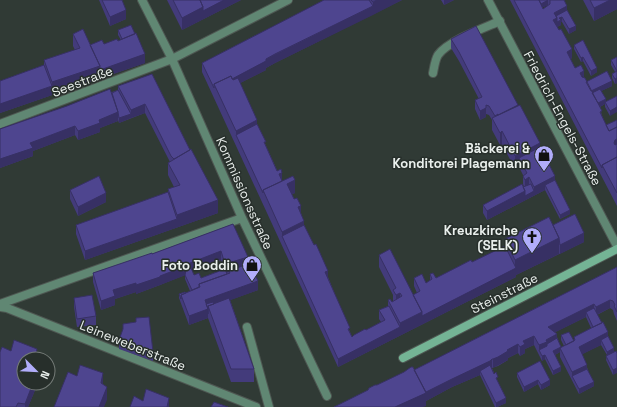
<svg xmlns="http://www.w3.org/2000/svg" width="617" height="407" font-family="'Space Grotesk',sans-serif">
	<style>
		.lines { fill: none; stroke-linecap: round; stroke-linejoin: round }
		.service-casing { stroke: #4e5752; stroke-width: 10 }
		.minor-casing { stroke: #4e5752; stroke-width: 10 }
		.secondary-casing { stroke: #4e5752; stroke-width: 10 }
		.service { stroke: #608773; stroke-width: 8 }
		.minor { stroke: #608773; stroke-width: 8 }
		.secondary { stroke: #74b495; stroke-width: 8 }
		.wall { fill: #433b7b; fill-rule: evenodd }
		.shaded-wall { fill: #373064 }
		.building { fill: #4e458f; stroke: #373064 }
		.labels { text-anchor: middle; stroke-width: 3; stroke-linejoin: round; paint-order: stroke }
		.street-label { font-size: 13px; fill: #e9efec; stroke: #272f2b }
		.poi-label { font-size: 13px; font-weight: bold; fill: #e9efec; stroke: #272f2b; text-anchor: end }
	</style>
	<rect width="100%" height="100%" fill="#303a35"/>
	<g class="lines">
		<defs>
			<path id="service" d="M 433,73 C 434,68 435,60 438,55 C 448,41 484,28 500,21
				M 247,327 L 269,407"/>
			<path id="minor" d="M 142,0 L 172,59 L 242,218 L 327,396
				M 488,0 L 617,246
				M 0,124 L 172,59 L 288,0
				M 0,304 L 242,218
				M 0,307 L 7,308 L 256,407"/>
			<path id="secondary" d="M 403,358 L 617,249"/>
		</defs>
		<use href="#service" class="service-casing"/>
		<use href="#minor" class="minor-casing"/>
		<use href="#secondary" class="secondary-casing"/>
		<use href="#service" class="service"/>
		<use href="#minor" class="minor"/>
		<use href="#secondary" class="secondary"/>
	</g>
	<path class="wall" d="M 99,0 L 122,0 L 126,19 L 110,26 Z
		M 167,0 L 241,0 L 182,30 Z
		M 324,0 L 402,0 L 275,63 L 266,68 L 266,70 L 240,83 L 266,146 L 282,181 L 295,193 L 292,194 L 301,213 L 304,225 L 328,277 L 352,337 L 381,322 L 379,319 L 379,310 L 388,306 L 388,300 L 392,302 L 393,301 L 393,295 L 379,267 L 379,255 L 413,295 L 417,293 L 414,286 L 414,278 L 426,283 L 430,281 L 430,274 L 436,278 L 472,262 L 505,246 L 505,239 L 553,225 L 584,242 L 516,275 L 516,277 L 338,367 L 202,72 L 202,63 Z
		M 441,0 L 454,0 L 444,5 Z
		M 510,0 L 564,0 L 567,10 L 576,30 L 569,34 L 562,22 L 561,22 L 561,25 L 557,27 L 572,58 L 570,59 L 575,68 L 586,82 L 612,86 L 601,91 L 606,102 L 617,96 L 610,116 L 605,107 L 605,104 L 600,107 L 602,116 L 606,125 L 617,120 L 617,206 ZM 548,5 L 543,9 L 543,7 Z
		M 583,0 L 617,0 L 617,9 L 594,21 Z
		M 118,30 L 145,63 L 0,113 L 0,81 L 44,65 L 44,60 L 75,50 L 73,46 L 73,34 L 90,45 L 104,44 L 121,40 L 118,35 Z
		M 451,39 L 540,147 L 570,214 L 560,219 L 545,190 L 487,220 L 483,213 L 483,205 L 524,187 L 523,184 L 523,175 L 519,167 L 515,169 L 502,144 L 500,145 L 492,130 L 492,120 L 489,115 L 486,114 L 486,117 L 480,120 L 475,109 L 475,100 L 479,99 L 459,61 L 451,48 Z
		M 574,45 L 597,72 L 591,76 L 583,61 L 581,62 L 574,49 Z
		M 617,57 L 617,83 L 615,84 L 612,78 L 612,74 L 615,72 L 611,65 L 611,60 Z
		M 152,74 L 218,213 L 85,260 L 76,234 L 76,225 L 168,193 L 168,189 L 174,187 L 168,175 L 168,163 L 170,162 L 145,113 L 119,123 L 118,120 L 118,121 L 100,128 L 100,132 L 78,140 L 75,135 L 33,151 L 33,156 L 0,168 L 0,129 L 118,90 L 118,86 Z
		M 70,190 L 106,202 L 78,216 L 70,199 Z
		M 233,224 L 258,290 L 230,300 L 254,369 L 254,382 L 231,382 L 208,318 L 189,325 L 179,298 L 179,294 L 186,293 L 190,291 L 185,279 L 185,275 L 160,285 L 136,294 L 136,292 L 115,299 L 115,305 L 101,310 L 93,282 L 93,273 L 152,254 ZM 221,260 L 224,269 L 201,278 L 194,275 L 192,271 Z
		M 617,267 L 617,321 L 614,314 L 613,310 L 610,308 L 597,315 L 614,348 L 613,375 L 606,360 L 607,355 L 601,345 L 582,354 L 594,386 L 579,394 L 560,357 L 560,352 L 555,355 L 561,371 L 553,375 L 545,359 L 542,361 L 534,345 L 525,349 L 525,353 L 520,356 L 518,353 L 508,358 L 508,360 L 498,366 L 492,368 L 498,382 L 506,403 L 497,407 L 495,407 L 480,375 L 452,387 L 426,401 L 426,406 L 377,385 L 414,370 ZM 586,317 L 591,328 L 574,337 L 574,341 L 561,335 L 561,340 L 564,346 L 561,347 L 555,332 Z
		M 74,298 L 96,316 L 96,325 L 77,327 L 74,307 Z
		M 136,322 L 153,352 L 153,361 L 119,349 L 119,340 L 123,331 L 123,324 Z
		M 11,351 L 37,359 L 24,383 L 38,383 L 28,407 L 0,407 Z
		M 540,361 L 550,385 L 541,390 L 538,384 L 524,392 L 517,377 L 517,373 Z"/>
	<path class="shaded-wall" d="M 224,0 L 241,0 L 182,30 L 182,18 L 203,7 Z
		M 377,0 L 402,0 L 373,15 L 373,2 Z
		M 444,0 L 454,0 L 444,5 Z
		M 548,0 L 548,5 L 539,9 L 539,5 Z
		M 610,0 L 617,0 L 617,9 L 594,21 L 594,8 Z
		M 373,6 L 373,15 L 275,63 L 266,68 L 266,70 L 219,94 L 215,87 L 266,59 Z
		M 567,6 L 567,14 L 562,17 L 562,22 L 561,22 L 561,25 L 557,27 L 553,20 L 554,13 Z
		M 126,10 L 126,19 L 110,26 L 110,17 Z
		M 576,26 L 576,30 L 569,34 L 569,29 Z
		M 572,49 L 572,58 L 567,61 L 567,52 Z
		M 145,54 L 145,63 L 0,113 L 0,104 L 52,86 L 52,82 L 100,66 Z
		M 583,57 L 583,61 L 581,62 L 581,58 Z
		M 597,68 L 597,72 L 591,76 L 591,71 Z
		M 584,71 L 584,79 L 580,73 Z
		M 617,78 L 617,83 L 615,84 L 615,79 Z
		M 612,81 L 612,86 L 591,96 L 590,92 Z
		M 606,99 L 606,104 L 605,102 L 605,104 L 596,109 L 596,104 Z
		M 145,104 L 145,113 L 131,118 L 131,110 Z
		M 486,105 L 486,117 L 480,120 L 480,111 Z
		M 617,107 L 617,112 L 610,116 L 610,111 Z
		M 118,112 L 118,121 L 100,128 L 100,132 L 78,140 L 78,131 L 99,120 Z
		M 131,114 L 131,118 L 119,123 L 119,118 Z
		M 257,120 L 257,133 L 236,135 L 236,131 Z
		M 75,126 L 75,135 L 33,151 L 33,156 L 0,168 L 0,159 L 30,143 Z
		M 502,131 L 502,144 L 500,145 L 500,133 Z
		M 617,139 L 617,148 L 614,143 L 615,140 Z
		M 540,143 L 540,156 L 519,158 L 519,167 L 515,169 L 515,156 Z
		M 282,173 L 282,182 L 279,174 Z
		M 555,176 L 555,185 L 545,185 L 545,190 L 487,220 L 487,211 L 525,191 L 534,191 L 534,187 Z
		M 529,177 L 529,186 L 525,189 L 525,180 Z
		M 295,180 L 295,193 L 287,196 L 287,184 Z
		M 106,193 L 106,202 L 78,216 L 78,207 Z
		M 218,200 L 218,213 L 85,260 L 85,251 L 177,219 L 177,215 Z
		M 301,206 L 301,218 L 298,207 Z
		M 570,210 L 570,214 L 560,219 L 560,215 Z
		M 304,221 L 304,234 L 282,236 L 282,244 L 282,232 Z
		M 584,233 L 584,242 L 560,254 L 560,245 Z
		M 559,238 L 559,254 L 516,275 L 516,277 L 338,367 L 338,359 L 400,327 L 400,323 L 422,312 L 515,268 L 515,260 Z
		M 221,251 L 221,260 L 191,271 L 191,273 L 160,285 L 136,294 L 136,285 L 160,276 L 190,263 Z
		M 248,257 L 248,266 L 229,271 L 229,272 L 225,273 L 225,264 Z
		M 328,271 L 328,279 L 325,272 Z
		M 258,281 L 258,290 L 209,308 L 208,306 L 208,308 L 205,300 Z
		M 136,283 L 136,292 L 115,299 L 115,305 L 101,310 L 101,301 L 113,290 Z
		M 400,293 L 400,305 L 396,307 L 396,295 Z
		M 610,300 L 610,308 L 596,315 L 596,307 Z
		M 594,304 L 594,313 L 586,312 L 586,317 L 548,336 L 548,327 Z
		M 208,309 L 208,318 L 189,325 L 189,316 Z
		M 608,332 L 608,341 L 601,340 L 601,345 L 579,356 L 579,347 Z
		M 557,334 L 557,343 L 539,350 L 539,345 L 546,340 Z
		M 534,336 L 534,345 L 525,349 L 525,353 L 520,356 L 520,347 L 523,341 Z
		M 518,344 L 518,353 L 508,358 L 508,360 L 493,368 L 493,359 L 507,350 Z
		M 561,347 L 561,351 L 560,348 L 560,352 L 553,356 L 553,351 Z
		M 614,348 L 614,353 L 607,356 L 607,352 Z
		M 37,349 L 37,359 L 35,359 Z
		M 545,355 L 545,359 L 542,361 L 542,356 Z
		M 492,359 L 492,367 L 490,370 L 480,371 L 480,375 L 452,387 L 426,401 L 426,406 L 423,407 L 395,407 Z
		M 587,365 L 587,373 L 572,376 L 572,381 L 572,372 Z
		M 561,367 L 561,371 L 553,375 L 553,371 Z
		M 617,368 L 617,373 L 613,375 L 613,370 Z
		M 103,373 L 103,386 L 101,383 Z
		M 538,380 L 538,384 L 524,392 L 524,387 Z
		M 550,380 L 550,385 L 541,390 L 541,385 Z
		M 594,382 L 594,386 L 579,394 L 579,389 Z
		M 33,383 L 38,383 L 28,407 L 25,407 L 25,404 Z
		M 107,387 L 107,400 L 104,407 L 99,407 Z
		M 169,398 L 169,407 L 167,407 Z
		M 506,398 L 506,403 L 497,407 L 496,407 L 496,403 Z"/>
	<path class="building" d="M 102,0 L 122,0 L 126,10 L 110,17 Z
		M 173,0 L 200,0 L 203,7 L 182,18 Z
		M 200,0 L 224,0 L 203,11 L 203,7 Z
		M 324,0 L 369,0 L 373,6 L 275,54 L 266,59 L 266,61 L 232,79 L 231,76 L 214,84 L 214,88 L 202,63 Z
		M 371,0 L 377,0 L 373,2 Z
		M 514,0 L 539,0 L 543,9 L 550,4 L 550,0 L 564,0 L 567,6 L 554,13 L 557,18 L 553,20 L 559,30 L 561,29 L 572,49 L 567,52 L 575,68 L 581,65 L 584,71 L 580,73 L 582,77 L 585,78 L 602,111 L 600,112 L 609,131 L 617,127 L 617,139 L 615,140 L 614,143 L 615,145 L 617,144 L 617,157 L 602,165 L 602,168 Z
		M 539,0 L 548,0 L 541,4 Z
		M 590,0 L 610,0 L 594,8 Z
		M 567,10 L 576,26 L 569,29 L 562,17 L 559,18 L 561,20 L 557,22 L 557,18 L 556,16 Z
		M 131,25 L 135,34 L 122,39 L 118,30 Z
		M 476,26 L 518,105 L 498,115 L 498,114 L 495,116 L 489,106 L 486,105 L 486,108 L 480,111 L 475,100 L 482,97 L 459,52 L 451,39 Z
		M 83,29 L 100,66 L 52,82 L 44,60 L 80,48 L 73,34 Z
		M 136,33 L 145,54 L 100,70 L 100,66 L 90,45 L 102,40 L 104,44 L 117,39 L 118,41 Z
		M 583,40 L 597,68 L 591,71 L 583,57 L 581,58 L 574,45 Z
		M 617,57 L 617,78 L 615,79 L 612,74 L 617,71 L 611,60 Z
		M 44,65 L 52,86 L 0,104 L 0,81 Z
		M 607,71 L 612,81 L 591,91 L 586,82 Z
		M 152,74 L 190,150 L 174,159 L 171,156 L 145,104 L 131,110 L 118,86 Z
		M 231,76 L 233,80 L 238,78 L 257,120 L 236,131 L 214,84 Z
		M 110,89 L 118,112 L 99,120 L 100,123 L 78,131 L 75,126 L 30,143 L 33,148 L 0,159 L 0,129 L 67,106 Z
		M 600,89 L 606,99 L 598,103 L 592,93 Z
		M 118,90 L 131,114 L 119,118 L 118,112 L 112,93 Z
		M 617,96 L 617,107 L 610,111 L 605,102 Z
		M 520,105 L 540,143 L 515,156 L 502,131 L 500,133 L 492,118 Z
		M 617,120 L 617,128 L 617,127 L 609,131 L 606,125 Z
		M 257,124 L 266,142 L 264,142 L 277,171 L 281,169 L 282,173 L 279,174 L 282,181 L 263,190 L 263,193 L 236,135 Z
		M 540,147 L 555,176 L 534,187 L 529,177 L 525,180 L 523,176 L 527,173 L 519,158 Z
		M 191,149 L 218,200 L 177,215 L 168,189 L 180,185 L 168,163 Z
		M 617,157 L 617,193 L 602,165 Z
		M 99,176 L 106,193 L 78,207 L 70,190 Z
		M 293,176 L 295,180 L 287,184 L 294,199 L 297,198 L 301,206 L 298,207 L 304,221 L 282,232 L 263,190 Z
		M 555,180 L 570,210 L 560,215 L 545,185 Z
		M 522,184 L 525,191 L 487,211 L 483,205 Z
		M 531,184 L 534,191 L 525,196 L 525,191 L 523,187 Z
		M 168,192 L 177,219 L 85,251 L 76,225 Z
		M 575,214 L 584,233 L 560,245 L 559,238 L 553,225 Z
		M 549,217 L 559,238 L 515,260 L 505,239 Z
		M 233,224 L 248,257 L 225,264 L 221,251 L 190,263 L 191,264 L 160,276 L 160,277 L 136,285 L 136,283 L 113,290 L 115,296 L 101,301 L 93,273 L 152,253 L 152,254 Z
		M 304,225 L 314,245 L 316,244 L 328,271 L 325,272 L 350,328 L 348,329 L 352,337 L 354,335 L 365,329 L 366,330 L 385,320 L 379,310 L 389,306 L 400,327 L 338,359 L 282,236 Z
		M 505,246 L 516,268 L 422,316 L 422,312 L 413,295 L 420,291 L 414,278 L 422,274 L 426,283 L 432,279 L 430,274 L 433,273 L 436,278 L 471,260 L 472,262 Z
		M 390,249 L 422,312 L 400,323 L 388,300 L 390,299 L 392,302 L 402,296 L 400,293 L 396,295 L 393,290 L 396,288 L 379,255 Z
		M 250,263 L 258,281 L 205,300 L 208,309 L 189,316 L 181,295 L 200,287 L 199,284 L 230,273 L 229,271 Z
		M 617,267 L 617,312 L 614,306 L 615,305 L 613,301 L 610,300 L 596,307 L 594,304 L 548,327 L 557,334 L 546,340 L 547,342 L 539,345 L 534,336 L 523,341 L 525,344 L 520,347 L 518,344 L 507,350 L 508,351 L 498,357 L 493,359 L 492,359 L 490,361 L 452,379 L 426,392 L 414,370 Z
		M 191,268 L 194,275 L 199,273 L 201,278 L 225,269 L 227,274 L 199,284 L 199,287 L 192,290 L 185,275 L 186,270 Z
		M 185,292 L 186,293 L 181,295 L 181,299 L 179,294 Z
		M 92,295 L 96,316 L 77,319 L 74,298 Z
		M 229,298 L 254,369 L 231,369 L 208,306 Z
		M 213,302 L 214,304 L 208,306 L 208,314 L 208,309 L 206,304 Z
		M 594,308 L 602,323 L 593,327 L 586,312 Z
		M 149,317 L 153,352 L 119,340 L 123,329 L 123,324 L 136,322 L 136,318 Z
		M 603,322 L 608,332 L 579,347 L 587,365 L 572,372 L 560,348 L 575,340 L 574,337 Z
		M 569,332 L 574,341 L 566,345 L 561,335 Z
		M 608,336 L 614,348 L 607,352 L 601,340 Z
		M 557,338 L 561,347 L 553,351 L 561,367 L 553,371 L 545,355 L 542,356 L 539,350 L 547,346 L 547,344 Z
		M 14,340 L 37,349 L 35,359 L 24,359 L 24,383 L 33,383 L 25,404 L 18,403 L 16,407 L 0,407 L 0,352 L 2,347 L 11,351 Z
		M 616,351 L 617,353 L 617,368 L 613,370 L 606,356 Z
		M 540,361 L 550,380 L 541,385 L 538,380 L 524,387 L 517,373 Z
		M 80,365 L 103,373 L 101,383 L 107,387 L 99,407 L 54,407 L 68,372 L 77,376 Z
		M 490,365 L 494,374 L 496,372 L 498,377 L 496,378 L 506,398 L 496,403 L 480,371 Z
		M 411,367 L 413,367 L 426,393 L 395,407 L 334,407 L 368,390 L 369,388 L 375,385 L 377,385 L 404,372 Z
		M 587,369 L 594,382 L 579,389 L 572,376 Z
		M 146,389 L 169,398 L 167,407 L 130,407 L 134,396 L 143,401 Z
		M 214,402 L 228,407 L 211,407 Z"/>
	<defs>
		<symbol id="shop-pin" viewBox="-11 -11 22 30"><path d="M0 17L-7.5 6A9.5 9.5 0 1 1 7.5 6Z" fill="#b1adfa" stroke="#272f2b"/><path d="M-5-2.5h2.3a2.7 3.5 0 0 1 5.4 0H5L5.5 6h-11ZM-1.5-2.5h3a1.5 2.3 0 0 0-3 0Z" fill="#111"/></symbol>
		<symbol id="church-pin" viewBox="-11 -11 22 30"><path d="M0 17L-7.5 6A9.5 9.5 0 1 1 7.5 6Z" fill="#b1adfa" stroke="#272f2b"/><path d="M-1.2-6h2.4v3.5h3.3v2.4h-3.3V6h-2.4V-.1h-3.3v-2.4h3.3Z" fill="#111"/></symbol>
	</defs>
	<g fill-rule="evenodd">
		<use href="#shop-pin" x="533" y="144" width="22" height="30"/>
		<use href="#church-pin" x="521" y="226" width="22" height="30"/>
		<use href="#shop-pin" x="241" y="254" width="22" height="30"/>
	</g>
	<g class="labels">
		<g class="street-label">
			<text transform="translate(82 81) rotate(-21)" y="5">Seestraße</text>
			<text transform="translate(563 118) rotate(62)" y="5">Friedrich-Engels-Straße</text>
			<text transform="translate(245 193) rotate(66)" y="5">Kommissionsstraße</text>
			<text transform="translate(504 293) rotate(-27)" y="5">Steinstraße</text>
			<text transform="translate(133 345) rotate(22)" y="5">Leineweberstraße</text>
		</g>
		<g class="poi-label">
			<text x="530" y="153">Bäckerei &amp;<tspan x="530" dy="15">Konditorei Plagemann</tspan></text>
			<text x="518" y="235">Kreuzkirche<tspan x="518" dy="15">(SELK)</tspan></text>
			<text x="238" y="270">Foto Boddin</text>
		</g>
	</g>
	<g transform="translate(36 371) rotate(114)"><circle r="19" fill="#272f2b" stroke="#757c78"/>
	<path d="M0-3L7 15L0 10L-7 15Z" fill="#b1adfa"/>
	<text y="-6" font-size="11" font-weight="bold" text-anchor="middle" fill="#e9efec">N</text>
	</g>
</svg>
